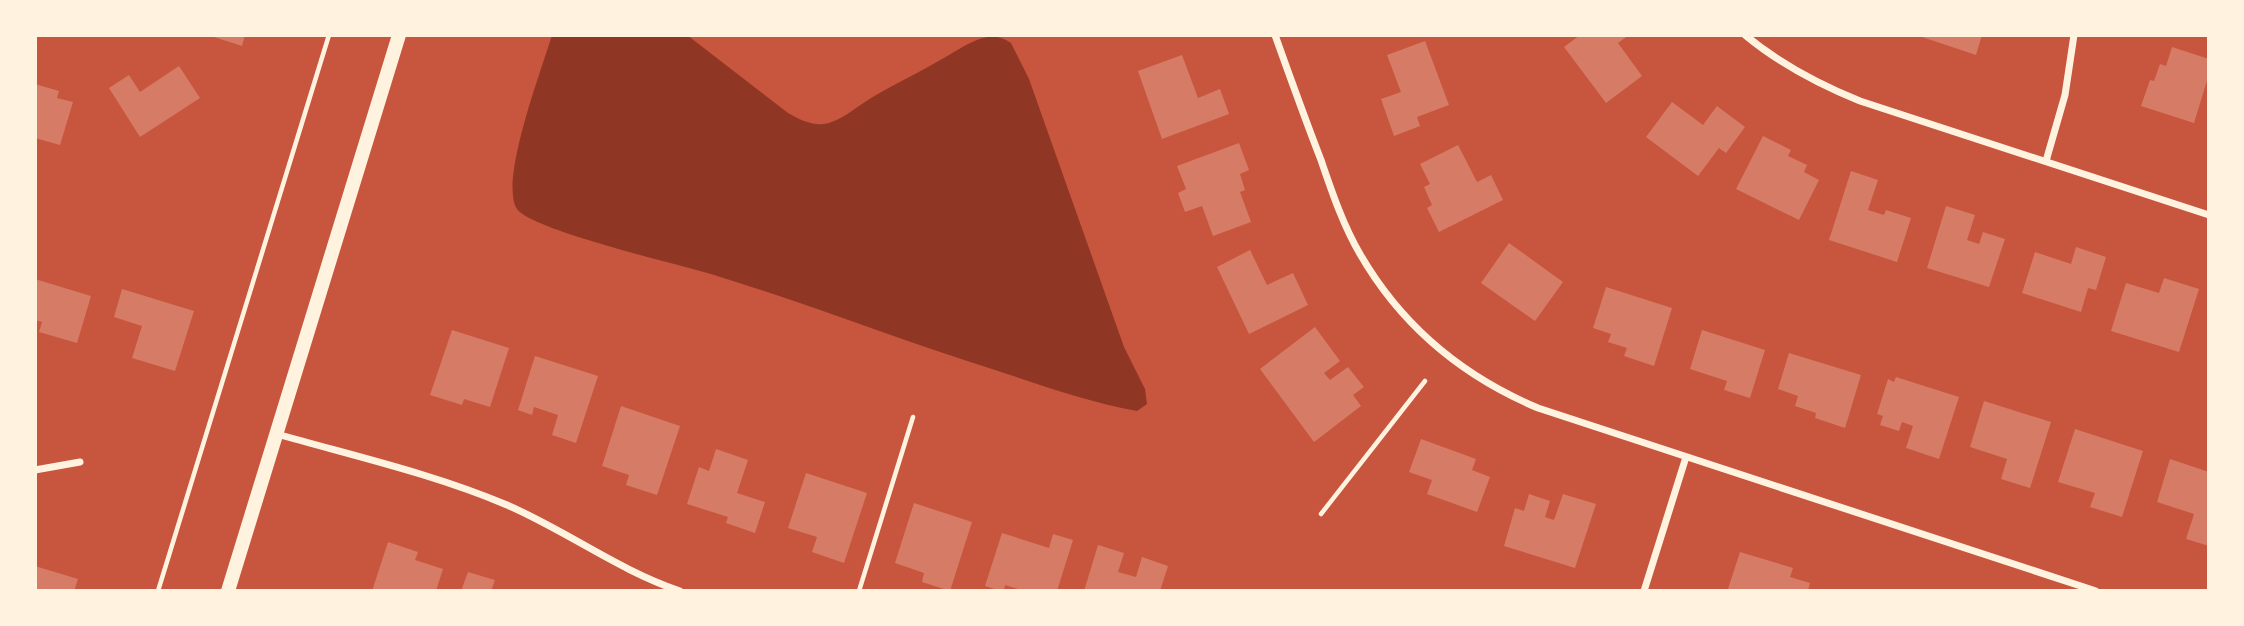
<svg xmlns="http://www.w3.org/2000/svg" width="2244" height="626" font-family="'Roboto Condensed',sans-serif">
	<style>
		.water { fill: #8f3625 }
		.building { fill: #d67c66 }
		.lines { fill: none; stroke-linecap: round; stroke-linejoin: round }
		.path { stroke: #fff3e0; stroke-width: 4.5 }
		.minor { stroke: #fff3e0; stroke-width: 7 }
		.secondary { stroke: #fff3e0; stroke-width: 14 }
	</style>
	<rect width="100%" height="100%" fill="#c8553d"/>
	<path class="water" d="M 552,35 L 687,35 L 788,113 C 800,120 814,127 829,123 C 843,119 858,106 871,98 C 894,84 919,73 942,59 C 963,48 988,26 1011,43 L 1029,79 L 1124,347 L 1145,389 L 1147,404 L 1137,411 C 1087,402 1038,384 989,368 C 903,341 819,308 733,281 C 706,272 678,265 651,258 C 627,251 529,226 517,209 C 499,181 542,69 552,35 Z"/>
	<path class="building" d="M 208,35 L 245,35 L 242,46 Z
		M 1580,35 L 1629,35 L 1618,43 L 1642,76 L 1606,103 L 1564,47 Z
		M 1916,35 L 1982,35 L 1976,55 Z
		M 1425,41 L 1449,105 L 1417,117 L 1420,126 L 1394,136 L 1381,99 L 1401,92 L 1387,55 Z
		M 2172,47 L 2209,59 L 2209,74 L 2194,123 L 2141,106 L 2150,80 L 2154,81 L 2160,64 L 2166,66 Z
		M 1182,55 L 1198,98 L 1220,89 L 1229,114 L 1162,139 L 1138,71 Z
		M 179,66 L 200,98 L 140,137 L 109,88 L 129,75 L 140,92 Z
		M 35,84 L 59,91 L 57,98 L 73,102 L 60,145 L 35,138 Z
		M 1672,102 L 1703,125 L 1717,106 L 1745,127 L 1726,153 L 1719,148 L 1698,176 L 1646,137 Z
		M 1763,136 L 1791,150 L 1788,156 L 1807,165 L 1804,172 L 1819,180 L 1799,220 L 1736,189 Z
		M 1239,143 L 1249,170 L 1240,174 L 1245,190 L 1240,192 L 1251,222 L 1213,236 L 1202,206 L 1185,212 L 1178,193 L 1186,189 L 1177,166 Z
		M 1458,145 L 1477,182 L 1491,175 L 1503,200 L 1439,232 L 1427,208 L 1432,205 L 1424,187 L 1430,184 L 1420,164 Z
		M 1851,171 L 1878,180 L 1868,210 L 1884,215 L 1886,210 L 1911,218 L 1897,262 L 1829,240 Z
		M 1946,206 L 1975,215 L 1967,240 L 1979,244 L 1983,232 L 2005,239 L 1989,287 L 1927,268 Z
		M 1509,243 L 1563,282 L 1535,321 L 1481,283 Z
		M 2076,247 L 2106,257 L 2096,290 L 2088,288 L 2081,312 L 2022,293 L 2035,252 L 2071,264 Z
		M 1250,250 L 1267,285 L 1293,273 L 1308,305 L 1249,334 L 1217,267 Z
		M 2164,278 L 2199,289 L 2179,352 L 2111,331 L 2126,283 L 2159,293 Z
		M 35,279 L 91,296 L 77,343 L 39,332 L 42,322 L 35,320 Z
		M 1606,287 L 1672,308 L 1654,366 L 1624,356 L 1627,348 L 1608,342 L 1611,334 L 1593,328 Z
		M 122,289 L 194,311 L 175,371 L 132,358 L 142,326 L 114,317 Z
		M 1315,327 L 1340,361 L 1324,373 L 1330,380 L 1348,367 L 1364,387 L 1353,395 L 1361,406 L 1314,442 L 1260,369 Z
		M 452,330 L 509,348 L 490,407 L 464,399 L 462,405 L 430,395 Z
		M 1702,330 L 1765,350 L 1750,398 L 1724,390 L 1727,381 L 1690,369 Z
		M 1789,353 L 1861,375 L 1845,428 L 1815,418 L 1816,413 L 1795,406 L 1798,396 L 1778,389 Z
		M 535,356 L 598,376 L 576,443 L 552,435 L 558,415 L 534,407 L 532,415 L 518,410 Z
		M 1896,377 L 1959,397 L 1939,459 L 1906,448 L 1913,426 L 1902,422 L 1899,431 L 1880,425 L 1883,416 L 1877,414 L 1888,379 L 1894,382 Z
		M 1984,401 L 2051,422 L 2030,488 L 2001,479 L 2007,459 L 1970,447 Z
		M 621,406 L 680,426 L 657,495 L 626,485 L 629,475 L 602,466 Z
		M 2075,429 L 2143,451 L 2122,517 L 2090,507 L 2095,493 L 2058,482 Z
		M 1421,439 L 1476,459 L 1472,470 L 1490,477 L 1477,512 L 1427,494 L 1432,480 L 1409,472 Z
		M 716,449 L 748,460 L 737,493 L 765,502 L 755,533 L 726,523 L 728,517 L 687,504 L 699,467 L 709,471 Z
		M 2170,459 L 2209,472 L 2209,546 L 2186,539 L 2194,514 L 2157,502 Z
		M 806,473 L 867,493 L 844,563 L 812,552 L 817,537 L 788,528 Z
		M 1529,494 L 1550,501 L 1545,517 L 1554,520 L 1563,494 L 1596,504 L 1575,568 L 1504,546 L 1515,508 L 1524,511 Z
		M 914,503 L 972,522 L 950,591 L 922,582 L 924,573 L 895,563 Z
		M 1002,533 L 1049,548 L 1053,534 L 1073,540 L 1057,591 L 1024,591 L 1005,585 L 1004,591 L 1001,591 L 985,586 Z
		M 388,542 L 418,552 L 415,560 L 443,569 L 436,591 L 372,591 Z
		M 1098,545 L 1124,553 L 1118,572 L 1136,577 L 1142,557 L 1168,566 L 1160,591 L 1084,591 Z
		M 1740,552 L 1793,568 L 1790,577 L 1810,583 L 1808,591 L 1728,589 Z
		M 35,566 L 78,579 L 74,591 L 35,591 Z
		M 468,572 L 495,580 L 491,591 L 461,591 Z"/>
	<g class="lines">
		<path class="path" d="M 1321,514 L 1425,381
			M 158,591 L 329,35
			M 859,591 L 913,417"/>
		<path class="minor" d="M 1275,35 C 1290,77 1305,119 1321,160 C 1332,192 1343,225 1360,254 C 1401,325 1462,376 1538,408 L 2096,591
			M 1745,35 C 1780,64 1818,84 1860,101 L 2209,215
			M 2046,161 L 2065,95 L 2074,35
			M 277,434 C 354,456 434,474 507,505 C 567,531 618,570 680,591
			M 35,470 L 80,462
			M 1644,591 L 1686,457"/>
		<path class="secondary" d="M 228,591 L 399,35"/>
	</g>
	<rect width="2244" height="626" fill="none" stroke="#fff3e0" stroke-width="74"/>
</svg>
